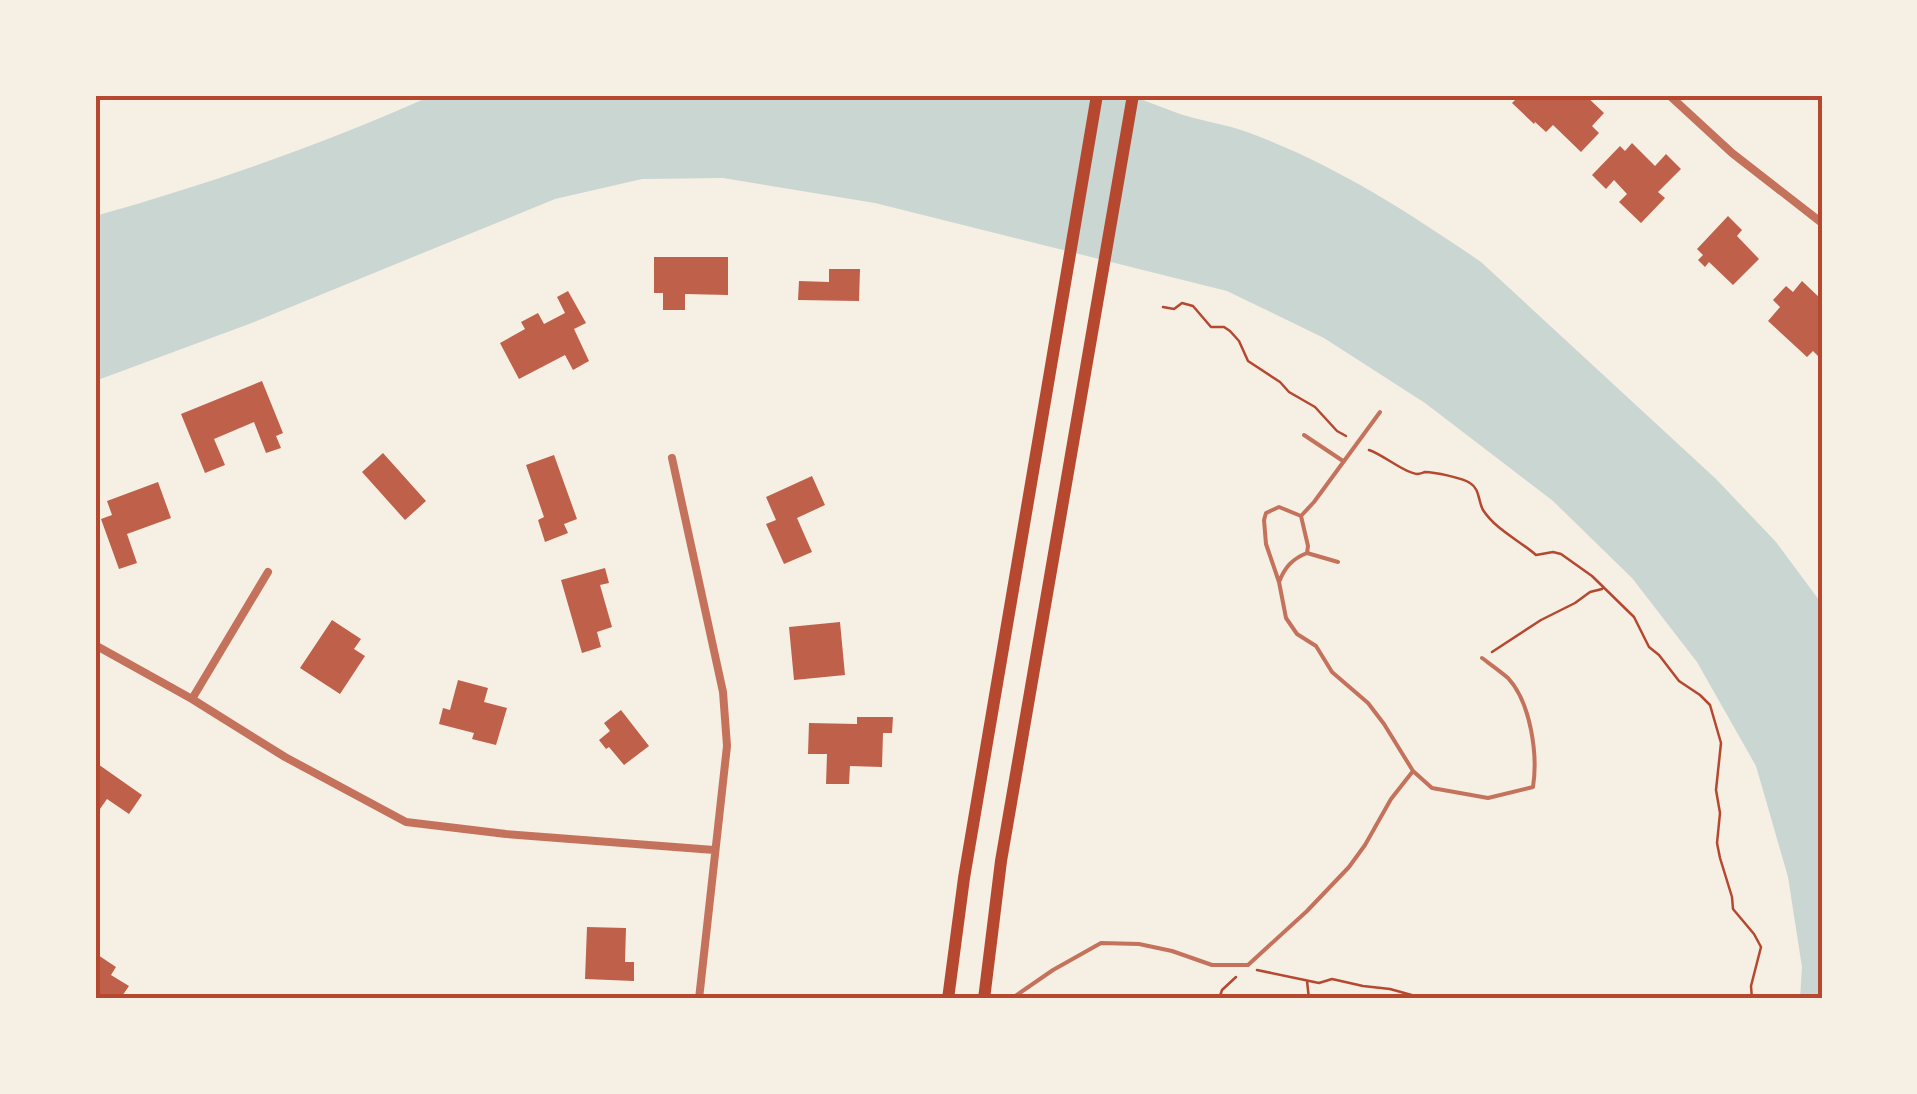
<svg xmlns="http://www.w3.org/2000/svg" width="1917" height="1094" font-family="'PT Serif',serif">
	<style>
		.water { fill: #c9d6d2 }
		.building { fill: #bf614a }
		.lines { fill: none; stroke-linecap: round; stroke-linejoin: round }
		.path { stroke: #b5482f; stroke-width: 2.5 }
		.service { stroke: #c5725c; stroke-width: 4 }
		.minor { stroke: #c5725c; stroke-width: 8 }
		.trunk { stroke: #b5482f; stroke-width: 12 }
		.neatline { fill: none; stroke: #b5482f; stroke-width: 4 }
	</style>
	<rect width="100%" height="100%" fill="#f6efe4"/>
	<path class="water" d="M 433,95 L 1130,95 C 1146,101 1163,108 1180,114 C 1202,121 1225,124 1247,132 C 1332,163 1407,211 1481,262 L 1716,479 L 1776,542 L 1822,604 L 1822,999 L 1800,999 L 1802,967 L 1788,877 L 1756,766 L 1697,662 L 1632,578 L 1553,501 L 1425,403 L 1324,338 L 1227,291 L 875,203 L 723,178 L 642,179 L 555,199 L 249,324 L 95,381 L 95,216 C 210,184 324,144 433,95 Z"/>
	<path class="building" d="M 1520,95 L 1536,95 L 1541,100 L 1546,95 L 1585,95 L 1604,113 L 1592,126 L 1599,133 L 1581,152 L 1553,125 L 1546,132 L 1535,122 L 1534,124 L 1512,103 Z
		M 1632,143 L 1655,166 L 1666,154 L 1681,169 L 1658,192 L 1665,198 L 1641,223 L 1619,202 L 1627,194 L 1614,180 L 1606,189 L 1592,175 L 1620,146 L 1625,151 Z
		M 1728,216 L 1742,230 L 1737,236 L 1759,259 L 1733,285 L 1709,262 L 1705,267 L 1698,260 L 1703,255 L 1697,249 Z
		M 654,257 L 728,257 L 728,295 L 685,294 L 685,310 L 663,310 L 663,293 L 654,293 Z
		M 829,269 L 860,269 L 859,301 L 798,300 L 799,281 L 829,282 Z
		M 1802,281 L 1822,300 L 1822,360 L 1813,351 L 1807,357 L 1768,321 L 1780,307 L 1773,300 L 1786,286 L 1793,292 Z
		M 568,291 L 586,323 L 574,329 L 589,361 L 573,370 L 565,355 L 519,379 L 500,343 L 525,329 L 521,322 L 538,313 L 544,324 L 565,313 L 557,297 Z
		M 262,381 L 283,433 L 276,436 L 281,448 L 266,453 L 254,422 L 214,439 L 225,465 L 205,473 L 181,414 Z
		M 383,453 L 426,501 L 405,520 L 362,472 Z
		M 554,455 L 577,519 L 564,524 L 568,533 L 545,542 L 538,520 L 544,517 L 526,465 Z
		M 812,476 L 825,505 L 797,518 L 812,552 L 784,564 L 766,524 L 776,520 L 766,497 Z
		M 158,482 L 171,518 L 127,534 L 137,563 L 119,569 L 101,519 L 112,515 L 107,501 Z
		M 605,568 L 609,583 L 600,585 L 612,627 L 597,632 L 601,647 L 582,653 L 561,580 Z
		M 332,620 L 361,639 L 354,649 L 365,656 L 340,694 L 300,668 Z
		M 840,622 L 845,675 L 794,680 L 789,627 Z
		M 458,680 L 488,688 L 484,702 L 507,708 L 496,745 L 472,739 L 474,733 L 439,724 L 443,708 L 450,710 Z
		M 621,710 L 649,746 L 624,765 L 609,747 L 606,749 L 599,740 L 610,731 L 604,723 Z
		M 857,717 L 893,717 L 892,733 L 883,733 L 882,767 L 850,766 L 849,784 L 826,784 L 827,754 L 808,754 L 809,723 L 857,724 Z
		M 95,762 L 142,795 L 129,814 L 107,799 L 95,816 Z
		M 587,927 L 626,928 L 625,962 L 634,962 L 634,981 L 585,979 Z
		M 95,953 L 116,967 L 111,975 L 129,986 L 120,999 L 95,999 L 97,992 L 95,990 Z"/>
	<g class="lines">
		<path class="path" d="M 1163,307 L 1174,309 L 1182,303 L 1193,306 L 1211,327 L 1224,327 L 1230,331 L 1239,341 L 1248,361 L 1280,382 L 1289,392 L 1315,407 L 1337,431 L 1346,436
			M 1369,450 C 1384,455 1404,473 1417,474 C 1420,474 1422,473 1425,472 C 1434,472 1463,478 1470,483 C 1480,489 1478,501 1483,510 C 1496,530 1519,540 1536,555 L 1553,552 L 1561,554 L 1592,576 L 1634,617 L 1649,647 L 1659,655 L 1679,681 L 1700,695 L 1710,705 L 1721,743 L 1716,790 L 1720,813 L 1717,843 L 1720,858 L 1732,897 L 1733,909 L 1754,934 L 1761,947 L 1751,986 L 1752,999
			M 1492,652 L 1541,620 L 1575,603 L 1590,592 L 1602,589
			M 1257,970 L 1319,983 L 1332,979 L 1363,986 L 1390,989 L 1426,999
			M 1307,981 L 1309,999
			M 1219,999 L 1222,990 L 1236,977"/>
		<path class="service" d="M 1304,435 L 1343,461
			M 1301,516 L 1314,502 L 1380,412
			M 1307,553 L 1308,546 L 1301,516 L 1279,507 L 1266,513 L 1264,520 L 1266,544 L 1279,582 L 1286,618 L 1297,634 L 1316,646 L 1332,672 L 1368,703 L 1384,724 L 1413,771 L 1432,788 L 1488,798 L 1533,787 C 1538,755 1531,703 1508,678 C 1500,671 1490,664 1482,658
			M 1279,582 C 1285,567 1292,559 1307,553 L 1338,562
			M 1011,999 L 1053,970 L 1101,943 L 1139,944 L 1172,951 L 1212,965 L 1248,965 L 1307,911 L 1349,867 L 1365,845 L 1391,799 L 1413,771"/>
		<path class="minor" d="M 1669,95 L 1732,153 L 1822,223
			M 672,458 L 723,692 L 727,746 L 699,999
			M 95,645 L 192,699 L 285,757 L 406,822 L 506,834 L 714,850
			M 192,699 L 268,572"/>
		<path class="trunk" d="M 948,999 L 964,878 L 1097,95
			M 984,999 L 1001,861 L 1133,95"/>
	</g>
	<rect width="1917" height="1094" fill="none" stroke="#f6efe4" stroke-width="195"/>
	<rect x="98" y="98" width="1722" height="898" class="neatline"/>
</svg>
